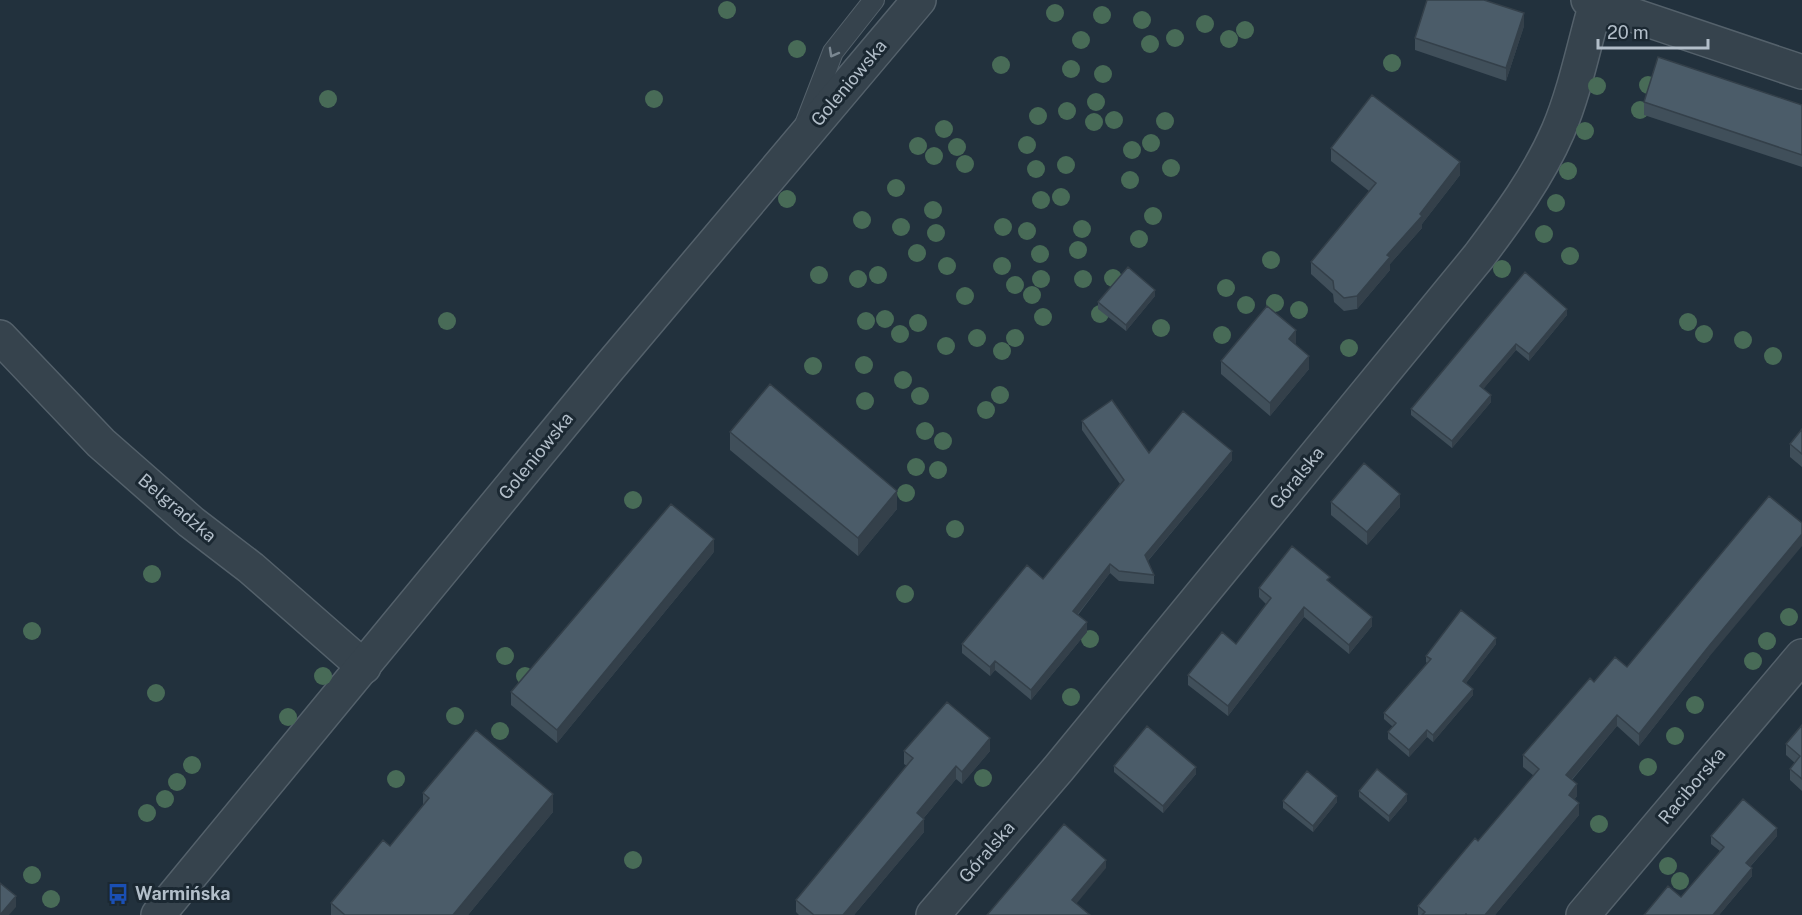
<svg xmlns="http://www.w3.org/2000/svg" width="1802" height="915" font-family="'Public Sans',sans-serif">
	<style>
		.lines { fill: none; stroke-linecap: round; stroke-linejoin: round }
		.service-casing { stroke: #54616b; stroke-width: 22 }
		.minor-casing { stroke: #54616b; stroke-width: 36 }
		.tertiary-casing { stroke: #54616b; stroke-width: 36 }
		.service { stroke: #36434d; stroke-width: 20 }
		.minor { stroke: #36434d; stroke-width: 33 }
		.tertiary { stroke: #36434d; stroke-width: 33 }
		.tree { fill: #486b57 }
		.wall { fill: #404f5a }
		.shaded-wall { fill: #34404a }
		.building { fill: #4b5c69; stroke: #34404a; stroke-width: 1.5 }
		.oneway { stroke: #7a8791 }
		.labels { text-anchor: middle; stroke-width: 6; stroke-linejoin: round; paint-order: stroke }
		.street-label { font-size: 18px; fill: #b2bec9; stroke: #1b2832 }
		.poi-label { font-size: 18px; font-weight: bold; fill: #b2bec9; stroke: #1b2832; text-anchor: start }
	</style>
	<rect width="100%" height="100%" fill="#22313d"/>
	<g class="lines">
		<defs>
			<path id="service" d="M 806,122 L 833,52 L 874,0"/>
			<path id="minor" d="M 1588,0 L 1802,72
				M 0,337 L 101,443 L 191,522 L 251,568 L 364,667
				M 933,915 L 1059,768 L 1479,256 C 1509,216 1538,177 1558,131 C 1575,91 1584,45 1596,3
				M 1583,915 L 1802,656"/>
			<path id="tertiary" d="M 158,915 L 607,370 L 919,0"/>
		</defs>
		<use href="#service" class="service-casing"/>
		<use href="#minor" class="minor-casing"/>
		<use href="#tertiary" class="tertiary-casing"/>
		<use href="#service" class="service"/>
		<use href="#minor" class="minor"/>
		<use href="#tertiary" class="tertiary"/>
	</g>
	<g class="tree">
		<circle cx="727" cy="10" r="9"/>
		<circle cx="1055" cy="13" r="9"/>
		<circle cx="1102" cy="15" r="9"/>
		<circle cx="1142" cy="20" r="9"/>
		<circle cx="1205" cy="24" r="9"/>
		<circle cx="1245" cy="30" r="9"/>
		<circle cx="1175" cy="38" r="9"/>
		<circle cx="1229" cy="39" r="9"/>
		<circle cx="1081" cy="40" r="9"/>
		<circle cx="1150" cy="44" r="9"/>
		<circle cx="797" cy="49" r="9"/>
		<circle cx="1392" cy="63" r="9"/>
		<circle cx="1001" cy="65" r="9"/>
		<circle cx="1071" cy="69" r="9"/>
		<circle cx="1103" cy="74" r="9"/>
		<circle cx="1648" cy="85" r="9"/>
		<circle cx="1597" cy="86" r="9"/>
		<circle cx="328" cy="99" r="9"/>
		<circle cx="654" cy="99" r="9"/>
		<circle cx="1096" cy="102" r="9"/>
		<circle cx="1640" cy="110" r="9"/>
		<circle cx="1067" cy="111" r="9"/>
		<circle cx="1038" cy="116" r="9"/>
		<circle cx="1114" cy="120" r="9"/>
		<circle cx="1165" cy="121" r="9"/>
		<circle cx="1094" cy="122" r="9"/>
		<circle cx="944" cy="129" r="9"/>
		<circle cx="1585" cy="131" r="9"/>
		<circle cx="1151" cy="143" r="9"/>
		<circle cx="1027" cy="145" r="9"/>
		<circle cx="918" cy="146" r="9"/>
		<circle cx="957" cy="147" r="9"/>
		<circle cx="1132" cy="150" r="9"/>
		<circle cx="934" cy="156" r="9"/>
		<circle cx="965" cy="164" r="9"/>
		<circle cx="1066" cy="165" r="9"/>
		<circle cx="1171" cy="168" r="9"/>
		<circle cx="1036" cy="169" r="9"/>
		<circle cx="1568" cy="171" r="9"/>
		<circle cx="1130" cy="180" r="9"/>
		<circle cx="896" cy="188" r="9"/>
		<circle cx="1061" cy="197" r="9"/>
		<circle cx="787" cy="199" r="9"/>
		<circle cx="1041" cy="200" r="9"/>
		<circle cx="1556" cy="203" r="9"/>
		<circle cx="933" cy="210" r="9"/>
		<circle cx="1153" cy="216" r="9"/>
		<circle cx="862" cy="220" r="9"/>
		<circle cx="901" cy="227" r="9"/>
		<circle cx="1003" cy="227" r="9"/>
		<circle cx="1082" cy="229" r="9"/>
		<circle cx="1027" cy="231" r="9"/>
		<circle cx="936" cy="233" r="9"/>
		<circle cx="1544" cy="234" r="9"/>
		<circle cx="1139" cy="239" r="9"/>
		<circle cx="1078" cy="250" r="9"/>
		<circle cx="917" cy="253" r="9"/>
		<circle cx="1040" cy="254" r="9"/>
		<circle cx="1570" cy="256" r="9"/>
		<circle cx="1271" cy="260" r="9"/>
		<circle cx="947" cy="266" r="9"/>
		<circle cx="1002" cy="266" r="9"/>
		<circle cx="1502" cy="269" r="9"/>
		<circle cx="819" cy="275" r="9"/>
		<circle cx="878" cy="275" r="9"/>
		<circle cx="1113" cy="278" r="9"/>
		<circle cx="858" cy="279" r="9"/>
		<circle cx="1041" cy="279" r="9"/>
		<circle cx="1083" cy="279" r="9"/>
		<circle cx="1015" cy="285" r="9"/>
		<circle cx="1226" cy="288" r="9"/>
		<circle cx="1032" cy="295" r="9"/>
		<circle cx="965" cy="296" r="9"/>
		<circle cx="1275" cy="303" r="9"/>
		<circle cx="1246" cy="305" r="9"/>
		<circle cx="1299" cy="310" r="9"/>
		<circle cx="1100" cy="314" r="9"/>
		<circle cx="1043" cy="317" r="9"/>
		<circle cx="885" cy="319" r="9"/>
		<circle cx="447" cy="321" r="9"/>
		<circle cx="866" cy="321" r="9"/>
		<circle cx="1688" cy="322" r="9"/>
		<circle cx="918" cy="323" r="9"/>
		<circle cx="1161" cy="328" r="9"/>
		<circle cx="900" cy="334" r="9"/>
		<circle cx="1704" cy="334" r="9"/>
		<circle cx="1222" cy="335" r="9"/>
		<circle cx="977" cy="338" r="9"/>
		<circle cx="1015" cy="338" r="9"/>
		<circle cx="1743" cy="340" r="9"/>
		<circle cx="946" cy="346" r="9"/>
		<circle cx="1349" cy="348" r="9"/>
		<circle cx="1002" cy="351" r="9"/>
		<circle cx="1773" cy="356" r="9"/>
		<circle cx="864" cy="365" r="9"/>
		<circle cx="813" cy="366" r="9"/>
		<circle cx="903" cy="380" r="9"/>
		<circle cx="1000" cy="395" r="9"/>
		<circle cx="920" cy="396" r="9"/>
		<circle cx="865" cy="401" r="9"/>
		<circle cx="986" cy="410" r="9"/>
		<circle cx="925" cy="431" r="9"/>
		<circle cx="943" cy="441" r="9"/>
		<circle cx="916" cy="467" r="9"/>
		<circle cx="938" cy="470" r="9"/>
		<circle cx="906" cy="493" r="9"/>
		<circle cx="633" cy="500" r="9"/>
		<circle cx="955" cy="529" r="9"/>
		<circle cx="152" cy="574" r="9"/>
		<circle cx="905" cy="594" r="9"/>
		<circle cx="1789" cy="617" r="9"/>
		<circle cx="32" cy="631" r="9"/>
		<circle cx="1090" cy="639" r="9"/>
		<circle cx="1767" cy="641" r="9"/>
		<circle cx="505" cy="656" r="9"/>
		<circle cx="1753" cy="661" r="9"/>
		<circle cx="323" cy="676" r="9"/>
		<circle cx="525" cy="676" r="9"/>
		<circle cx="156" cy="693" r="9"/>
		<circle cx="1071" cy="697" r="9"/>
		<circle cx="1695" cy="705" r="9"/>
		<circle cx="455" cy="716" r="9"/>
		<circle cx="288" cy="717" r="9"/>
		<circle cx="500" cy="731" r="9"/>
		<circle cx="1675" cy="736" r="9"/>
		<circle cx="192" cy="765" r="9"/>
		<circle cx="1648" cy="767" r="9"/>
		<circle cx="983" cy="778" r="9"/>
		<circle cx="396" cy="779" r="9"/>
		<circle cx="177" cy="782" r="9"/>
		<circle cx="165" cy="799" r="9"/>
		<circle cx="147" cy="813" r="9"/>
		<circle cx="1599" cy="824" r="9"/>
		<circle cx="633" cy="860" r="9"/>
		<circle cx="1668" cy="866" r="9"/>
		<circle cx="32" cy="875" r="9"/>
		<circle cx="1680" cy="881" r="9"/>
		<circle cx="51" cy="899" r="9"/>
	</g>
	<path class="wall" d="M 1524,26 L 1506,81 L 1415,50 L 1415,38 Z
		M 1644,102 L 1802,105 L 1802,167 L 1644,115 Z
		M 1331,148 L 1460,175 L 1422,224 L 1422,228 L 1390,264 L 1390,270 L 1357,309 L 1344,311 L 1334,302 L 1333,294 L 1311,274 L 1311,262 L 1369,191 L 1331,161 Z
		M 1525,272 L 1567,315 L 1529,361 L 1516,350 L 1483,389 L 1491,402 L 1452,448 L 1411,415 L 1411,409 Z
		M 1155,296 L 1126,331 L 1098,309 L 1098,302 Z
		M 1296,343 L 1295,344 L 1309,369 L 1270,416 L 1221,374 L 1221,361 Z
		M 1082,421 L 1149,453 L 1232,460 L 1148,561 L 1154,575 L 1154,584 L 1119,581 L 1110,573 L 1078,615 L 1087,632 L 1031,700 L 995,670 L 990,676 L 962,653 L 962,644 L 1043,579 L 1120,484 L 1082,430 Z
		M 1802,429 L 1802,467 L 1790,457 L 1790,444 Z
		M 730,432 L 897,509 L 858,556 L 730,450 Z
		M 1331,502 L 1400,507 L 1367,545 L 1331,515 Z
		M 714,552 L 557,743 L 511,705 L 511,692 Z
		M 1330,583 L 1372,626 L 1349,654 L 1304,617 L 1228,716 L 1188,685 L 1188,675 L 1236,644 L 1266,604 L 1259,597 L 1259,588 Z
		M 1496,644 L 1466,683 L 1473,695 L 1433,742 L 1427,737 L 1409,757 L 1388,739 L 1388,732 L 1393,727 L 1384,719 L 1384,713 L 1427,663 L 1426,662 L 1426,656 Z
		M 1709,657 L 1639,746 L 1617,726 L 1572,780 L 1577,796 L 1574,800 L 1579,815 L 1495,915 L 1418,915 L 1418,906 L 1478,841 L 1534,776 L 1523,767 L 1523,755 L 1594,682 L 1627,667 Z
		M 1802,725 L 1802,791 L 1790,780 L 1790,769 L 1795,763 L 1786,755 L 1786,744 Z
		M 904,751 L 990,751 L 962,784 L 956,779 L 923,819 L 924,832 L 854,915 L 799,915 L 796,912 L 796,900 L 907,766 L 904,764 Z
		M 1114,766 L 1196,774 L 1163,813 L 1114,772 Z
		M 1359,791 L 1407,801 L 1389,822 L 1359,797 Z
		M 423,793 L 553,812 L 468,915 L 331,915 L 331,903 L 390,846 L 423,806 Z
		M 1283,801 L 1337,802 L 1313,832 L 1283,808 Z
		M 1711,836 L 1777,836 L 1750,867 L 1752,876 L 1719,915 L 1644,915 L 1681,897 L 1720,851 L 1711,844 Z"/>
	<path class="shaded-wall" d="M 1524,13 L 1524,26 L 1506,81 L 1506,68 Z
		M 1460,162 L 1460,175 L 1422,224 L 1422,228 L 1390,264 L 1390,270 L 1357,309 L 1357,296 L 1387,255 Z
		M 1155,290 L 1155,296 L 1126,331 L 1126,325 Z
		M 1567,309 L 1567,315 L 1529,361 L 1529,354 Z
		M 1296,330 L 1296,343 L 1289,352 L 1289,339 Z
		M 1516,344 L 1516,350 L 1480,393 L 1480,386 Z
		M 1309,356 L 1309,369 L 1270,416 L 1270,403 Z
		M 1491,395 L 1491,402 L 1452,448 L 1452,441 Z
		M 1232,451 L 1232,460 L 1145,564 L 1145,555 Z
		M 897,491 L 897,509 L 858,556 L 858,538 Z
		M 1400,494 L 1400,507 L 1367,545 L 1367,532 Z
		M 1802,534 L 1802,546 L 1709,657 L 1639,746 L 1639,734 L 1709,646 Z
		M 714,539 L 714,552 L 557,743 L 557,730 Z
		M 1110,564 L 1110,573 L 1073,620 L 1073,611 Z
		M 1304,607 L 1304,617 L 1228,716 L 1228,706 Z
		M 1372,617 L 1372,626 L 1349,654 L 1349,645 Z
		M 1087,622 L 1087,632 L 1031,700 L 1031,690 Z
		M 1496,638 L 1496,644 L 1463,687 L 1463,681 Z
		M 995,661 L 995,670 L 990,676 L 990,667 Z
		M 1473,689 L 1473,695 L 1433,742 L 1433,735 Z
		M 1617,715 L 1617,726 L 1566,786 L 1566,775 Z
		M 1427,730 L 1427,737 L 1409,757 L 1409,750 Z
		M 990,738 L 990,751 L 962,784 L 962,772 Z
		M 956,766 L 956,779 L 917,826 L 917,813 Z
		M 1196,767 L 1196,774 L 1163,813 L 1163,806 Z
		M 1577,784 L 1577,796 L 1569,806 L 1569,795 Z
		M 553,794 L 553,812 L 468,915 L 453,915 Z
		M 1407,794 L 1407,801 L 1389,822 L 1389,816 Z
		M 1337,796 L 1337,802 L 1313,832 L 1313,826 Z
		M 1579,803 L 1579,815 L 1495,915 L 1485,915 Z
		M 924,819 L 924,832 L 854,915 L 843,915 Z
		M 1777,828 L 1777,836 L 1746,871 L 1746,863 Z
		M 1106,860 L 1106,868 L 1072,909 L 1072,900 Z
		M 1752,868 L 1752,876 L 1719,915 L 1713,915 Z
		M 16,896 L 16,907 L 9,915 L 0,915 Z"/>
	<path class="building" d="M 1427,0 L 1484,0 L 1524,13 L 1506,68 L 1415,38 Z
		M 1658,57 L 1802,105 L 1802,155 L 1644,102 Z
		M 1372,95 L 1460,162 L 1420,214 L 1422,216 L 1387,255 L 1390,257 L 1357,296 L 1344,298 L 1334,289 L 1333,281 L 1311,262 L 1376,183 L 1331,148 Z
		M 1128,267 L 1155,290 L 1126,325 L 1098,302 Z
		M 1525,272 L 1567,309 L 1529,354 L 1516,344 L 1480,386 L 1491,395 L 1452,441 L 1411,409 Z
		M 1267,306 L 1296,330 L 1289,339 L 1309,356 L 1270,403 L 1221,361 Z
		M 770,384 L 897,491 L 858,538 L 730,432 Z
		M 1112,400 L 1149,453 L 1183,411 L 1232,451 L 1145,555 L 1154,575 L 1119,571 L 1110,564 L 1073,611 L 1087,622 L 1031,690 L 995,661 L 990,667 L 962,644 L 1027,565 L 1043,579 L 1124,480 L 1082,421 Z
		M 1802,429 L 1802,454 L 1790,444 Z
		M 1364,463 L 1400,494 L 1367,532 L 1331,502 Z
		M 1769,496 L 1802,523 L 1802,534 L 1709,646 L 1639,734 L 1617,715 L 1566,775 L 1577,784 L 1569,795 L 1579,803 L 1485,915 L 1467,915 L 1466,914 L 1465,915 L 1422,915 L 1425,912 L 1418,906 L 1475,838 L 1478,841 L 1539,769 L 1523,755 L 1590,678 L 1594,682 L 1615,657 L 1627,667 Z
		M 671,504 L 714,539 L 557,730 L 511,692 Z
		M 1292,546 L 1330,577 L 1327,580 L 1372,617 L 1349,645 L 1304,607 L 1228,706 L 1188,675 L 1222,632 L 1236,644 L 1271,598 L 1259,588 Z
		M 1461,610 L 1496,638 L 1463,681 L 1473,689 L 1433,735 L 1427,730 L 1409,750 L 1388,732 L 1396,723 L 1384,713 L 1431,659 L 1426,656 Z
		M 947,702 L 990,738 L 962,772 L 956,766 L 917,813 L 924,819 L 843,915 L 814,915 L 796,900 L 913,758 L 904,751 Z
		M 1802,725 L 1802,779 L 1790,769 L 1800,756 L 1786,744 Z
		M 1147,726 L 1196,767 L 1163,806 L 1114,766 Z
		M 476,730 L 553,794 L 453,915 L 345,915 L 331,903 L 383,840 L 390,846 L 429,798 L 423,793 Z
		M 1377,769 L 1407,794 L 1389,816 L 1359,791 Z
		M 1307,771 L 1337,796 L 1313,826 L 1283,801 Z
		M 1743,799 L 1777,828 L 1746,863 L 1752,868 L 1713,915 L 1644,915 L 1668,886 L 1681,897 L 1724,847 L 1711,836 Z
		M 1064,824 L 1106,860 L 1072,900 L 1090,915 L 987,915 Z
		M 0,883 L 16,896 L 0,915 Z"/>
	<defs><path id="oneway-chevron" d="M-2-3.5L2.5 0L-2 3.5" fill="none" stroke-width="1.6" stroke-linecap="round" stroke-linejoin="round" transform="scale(1.5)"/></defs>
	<use class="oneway" href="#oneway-chevron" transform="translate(833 53) rotate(119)"/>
	<defs>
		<symbol id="bus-bare" viewBox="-9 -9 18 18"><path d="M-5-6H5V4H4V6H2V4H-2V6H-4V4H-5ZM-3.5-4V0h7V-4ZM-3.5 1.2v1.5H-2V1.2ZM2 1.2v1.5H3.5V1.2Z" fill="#1a4fb4" stroke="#1b2832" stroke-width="2.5" paint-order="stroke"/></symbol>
	</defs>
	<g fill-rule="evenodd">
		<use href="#bus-bare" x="103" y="879" width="30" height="30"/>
	</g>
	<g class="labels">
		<g class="street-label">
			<text transform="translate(849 83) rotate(-50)" y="6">Goleniowska</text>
			<text transform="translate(536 456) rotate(-51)" y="6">Goleniowska</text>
			<text transform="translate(1297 478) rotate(-51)" y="6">Góralska</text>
			<text transform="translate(177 508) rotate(40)" y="6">Belgradzka</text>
			<text transform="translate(1692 786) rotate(-50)" y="6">Raciborska</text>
			<text transform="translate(987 852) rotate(-49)" y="6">Góralska</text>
		</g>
		<g class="poi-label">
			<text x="135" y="900">Warmińska</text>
		</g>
	</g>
	<path d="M1598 39v9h110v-9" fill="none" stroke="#b2bec9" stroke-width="3"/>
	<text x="1607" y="39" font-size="18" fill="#b2bec9" stroke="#1b2832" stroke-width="4.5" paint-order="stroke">20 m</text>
</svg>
